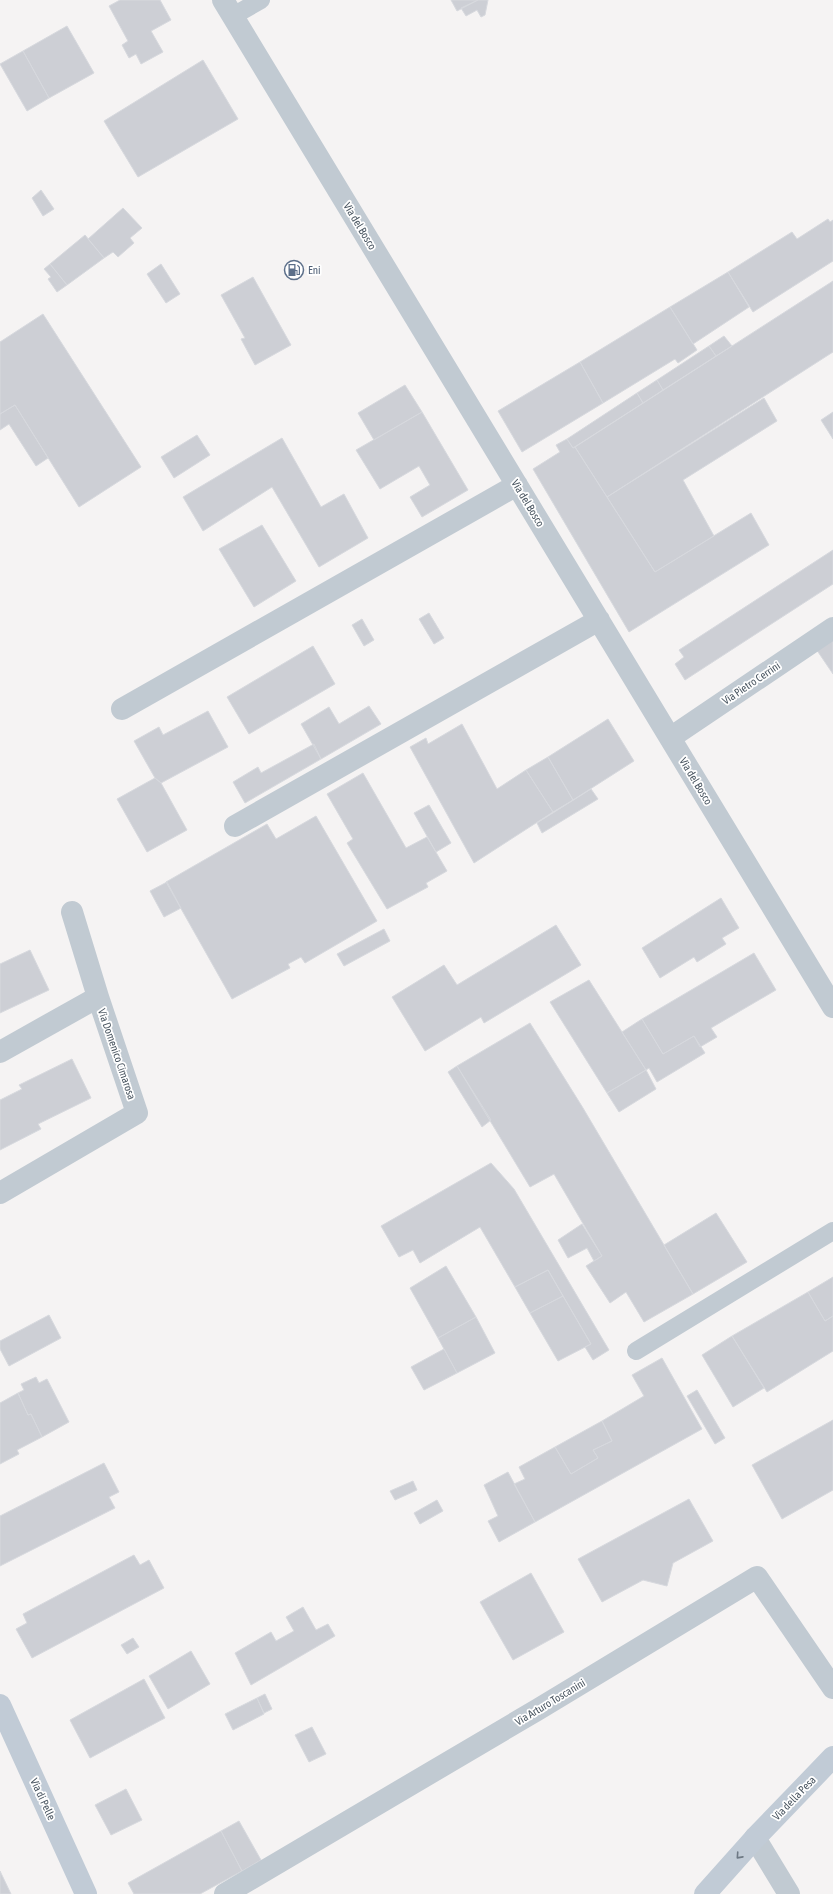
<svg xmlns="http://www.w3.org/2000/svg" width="833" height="1894" font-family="'Asap Condensed',sans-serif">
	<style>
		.building { fill: #cdcfd5; stroke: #d7d9de }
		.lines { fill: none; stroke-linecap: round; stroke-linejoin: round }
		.lane { stroke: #c1cad2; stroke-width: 18 }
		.street { stroke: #c1cad2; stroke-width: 22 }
		.secondary { stroke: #c1cbd6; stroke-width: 22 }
		.oneway { stroke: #6e7984 }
		.labels { text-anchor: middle; stroke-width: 3.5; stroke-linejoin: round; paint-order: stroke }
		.street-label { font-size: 11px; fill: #4a5661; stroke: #fff }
		.service-label { font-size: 11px; fill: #4e5e75; stroke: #fff; text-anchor: start }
	</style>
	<rect width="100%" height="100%" fill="#f5f3f3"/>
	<path class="building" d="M 120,0 L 160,0 L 171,20 L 151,31 L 163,52 L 141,64 L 136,54 L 129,58 L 122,45 L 128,41 L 109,6 Z
		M 451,0 L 478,0 L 457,11 Z
		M 478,0 L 488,0 L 485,15 L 481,17 L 477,10 L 466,16 L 461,8 Z
		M 67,26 L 94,73 L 49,98 L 23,51 Z
		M 23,51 L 49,98 L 27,111 L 0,64 Z
		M 203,60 L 238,119 L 138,177 L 104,121 Z
		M 41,190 L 54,209 L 43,216 L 32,198 Z
		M 123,208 L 142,228 L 130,238 L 134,243 L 118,257 L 113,252 L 104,258 L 88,239 Z
		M 828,219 L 830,222 L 833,220 L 833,261 L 753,312 L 728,272 L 792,232 L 797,239 Z
		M 85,235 L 104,258 L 67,285 L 50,264 Z
		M 50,264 L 67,285 L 57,292 L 48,279 L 51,277 L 44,269 Z
		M 161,264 L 180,294 L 166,303 L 147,274 Z
		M 728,272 L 749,307 L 693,344 L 670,307 Z
		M 253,277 L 291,345 L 255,365 L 241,339 L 245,338 L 221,295 Z
		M 833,281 L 833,352 L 607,497 L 575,447 Z
		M 670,307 L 697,350 L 678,363 L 675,359 L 603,403 L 580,362 Z
		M 43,314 L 141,467 L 79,507 L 15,405 L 0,414 L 0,342 Z
		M 724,336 L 732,346 L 716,356 L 709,346 Z
		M 709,346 L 716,356 L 663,390 L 657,380 Z
		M 580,362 L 603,403 L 522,452 L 498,411 Z
		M 657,380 L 663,390 L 643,403 L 637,393 Z
		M 405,385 L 422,412 L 374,440 L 358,413 Z
		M 637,393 L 643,403 L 573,448 L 567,439 Z
		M 764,398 L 777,421 L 683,480 L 714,536 L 655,572 L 607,497 Z
		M 15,405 L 48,458 L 36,466 L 9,424 L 0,430 L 0,414 Z
		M 422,412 L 468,490 L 422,517 L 410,497 L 430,485 L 419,466 L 380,489 L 356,450 Z
		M 833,412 L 833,439 L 821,420 Z
		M 197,435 L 210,455 L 174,478 L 161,457 Z
		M 282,438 L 321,507 L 344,494 L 368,538 L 319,567 L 272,487 L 203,531 L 183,497 Z
		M 567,439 L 573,448 L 575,447 L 655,572 L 751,513 L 769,545 L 629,632 L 533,469 L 560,452 L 556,445 Z
		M 262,525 L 296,581 L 254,607 L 219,549 Z
		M 833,550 L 833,584 L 685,680 L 675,664 L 684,657 L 679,650 Z
		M 429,613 L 444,638 L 434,644 L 419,619 Z
		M 362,619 L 374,640 L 364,646 L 352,625 Z
		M 833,634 L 833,674 L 814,646 Z
		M 313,646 L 335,684 L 249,734 L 227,697 Z
		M 369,706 L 381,724 L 321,759 L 301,724 L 329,707 L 339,724 Z
		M 208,711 L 228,747 L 161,783 L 155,778 L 134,741 L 159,727 L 163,735 Z
		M 608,719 L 634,761 L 573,800 L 548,757 Z
		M 462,724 L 497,789 L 526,770 L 553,812 L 474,863 L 410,747 L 426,738 L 428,744 Z
		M 314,744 L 321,759 L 245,803 L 233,782 L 258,767 L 261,773 Z
		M 548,757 L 573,800 L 553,812 L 526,770 Z
		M 363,773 L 406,848 L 427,837 L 447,871 L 426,883 L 428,887 L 387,909 L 347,843 L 353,839 L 327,794 Z
		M 155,778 L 161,783 L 187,830 L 147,852 L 117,799 Z
		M 591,789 L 598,799 L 542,833 L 537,823 Z
		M 429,805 L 451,843 L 436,852 L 414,813 Z
		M 316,816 L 377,921 L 305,963 L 301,957 L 288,964 L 290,968 L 232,999 L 166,882 L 267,824 L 276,839 Z
		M 167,882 L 181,908 L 164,917 L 150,891 Z
		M 721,898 L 739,928 L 722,938 L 726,944 L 697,962 L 694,957 L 660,978 L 642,948 Z
		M 556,925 L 581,965 L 484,1023 L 481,1017 L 425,1051 L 392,997 L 444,965 L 457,985 Z
		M 384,929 L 390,941 L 344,966 L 337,954 Z
		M 30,950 L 49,990 L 0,1013 L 0,964 Z
		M 754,953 L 776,990 L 711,1028 L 717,1037 L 700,1047 L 694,1036 L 663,1054 L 642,1019 Z
		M 589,980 L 646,1070 L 607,1093 L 550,1002 Z
		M 642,1019 L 663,1054 L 694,1036 L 705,1053 L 657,1082 L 649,1068 L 646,1070 L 622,1032 Z
		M 530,1023 L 583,1108 L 693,1294 L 644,1322 L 626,1292 L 610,1303 L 586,1266 L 602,1256 L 554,1174 L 530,1187 L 457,1066 Z
		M 72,1059 L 91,1098 L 38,1124 L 41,1129 L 0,1150 L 0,1100 L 22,1089 L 19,1085 Z
		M 457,1066 L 491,1120 L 482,1127 L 448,1072 Z
		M 646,1070 L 656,1089 L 619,1112 L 607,1093 Z
		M 491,1163 L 514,1189 L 609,1350 L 593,1360 L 585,1347 L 591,1344 L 548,1270 L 515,1287 L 480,1227 L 420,1263 L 413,1250 L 399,1257 L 381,1226 Z
		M 716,1213 L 747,1262 L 693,1294 L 664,1245 Z
		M 582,1224 L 602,1256 L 594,1261 L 587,1248 L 568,1258 L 558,1240 Z
		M 446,1266 L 476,1317 L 438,1338 L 410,1288 Z
		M 548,1270 L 563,1296 L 530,1313 L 515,1287 Z
		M 833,1277 L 833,1316 L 825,1321 L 808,1292 Z
		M 808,1292 L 825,1321 L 833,1316 L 833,1351 L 767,1392 L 732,1336 Z
		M 563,1296 L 591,1344 L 558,1361 L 530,1313 Z
		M 49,1315 L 61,1338 L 9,1366 L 0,1349 L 0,1341 Z
		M 476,1317 L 495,1353 L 457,1373 L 438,1338 Z
		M 732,1336 L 764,1388 L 733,1407 L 702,1355 Z
		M 444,1349 L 457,1373 L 424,1390 L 411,1367 Z
		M 662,1358 L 702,1429 L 535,1522 L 514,1484 L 525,1479 L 519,1467 L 555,1447 L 571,1474 L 598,1458 L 593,1450 L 612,1441 L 602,1421 L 644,1396 L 632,1375 Z
		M 36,1377 L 39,1383 L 47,1379 L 69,1422 L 42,1437 L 31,1414 L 28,1415 L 18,1393 L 24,1390 L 21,1384 Z
		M 697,1390 L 725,1438 L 715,1444 L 687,1396 Z
		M 18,1393 L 28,1415 L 31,1414 L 42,1437 L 17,1450 L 19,1454 L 0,1464 L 0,1403 Z
		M 833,1420 L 833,1490 L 782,1519 L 752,1465 Z
		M 602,1421 L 612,1441 L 593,1450 L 598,1458 L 571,1474 L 555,1447 Z
		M 104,1463 L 119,1492 L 109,1497 L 115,1508 L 0,1566 L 0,1516 Z
		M 508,1472 L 535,1522 L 499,1542 L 488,1521 L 498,1516 L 484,1485 Z
		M 413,1481 L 417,1490 L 395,1500 L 390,1491 Z
		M 689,1499 L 713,1541 L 673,1563 L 667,1586 L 643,1580 L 602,1602 L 578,1559 Z
		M 437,1500 L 443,1511 L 420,1524 L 414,1513 Z
		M 134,1555 L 140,1565 L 149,1560 L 164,1588 L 32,1658 L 16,1629 L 27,1623 L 23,1614 Z
		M 531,1573 L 564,1632 L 513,1660 L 480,1602 Z
		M 303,1607 L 316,1630 L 328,1624 L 335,1636 L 251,1685 L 235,1653 L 271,1632 L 276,1641 L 294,1631 L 286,1617 Z
		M 133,1638 L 139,1647 L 127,1654 L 121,1645 Z
		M 191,1651 L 210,1684 L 168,1709 L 149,1676 Z
		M 144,1679 L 165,1718 L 90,1758 L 70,1720 Z
		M 265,1694 L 272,1709 L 264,1713 L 257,1698 Z
		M 257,1698 L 264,1714 L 233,1730 L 225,1714 Z
		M 312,1727 L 326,1754 L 309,1762 L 295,1735 Z
		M 126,1789 L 142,1820 L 111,1835 L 95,1805 Z
		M 239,1821 L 261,1860 L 242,1871 L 221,1831 Z
		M 221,1831 L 242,1871 L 200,1894 L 134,1894 L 128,1883 Z
		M 0,1871 L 11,1894 L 0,1894 Z"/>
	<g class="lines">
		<path class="lane" d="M 233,16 L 261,0
			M 636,1351 L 833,1231"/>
		<path class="street" d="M 223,0 L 833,1007
			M 122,709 L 517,485
			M 670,738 L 833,628
			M 235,826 L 599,620
			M 0,1052 L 98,997
			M 0,1193 L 137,1113 L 98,997 L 72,912
			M 755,1838 L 789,1894
			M 225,1894 L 537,1710 L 757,1577 L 833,1688"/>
		<path class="secondary" d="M 0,1705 L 86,1894
			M 705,1894 L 755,1838 L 833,1757"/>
	</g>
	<defs><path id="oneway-chevron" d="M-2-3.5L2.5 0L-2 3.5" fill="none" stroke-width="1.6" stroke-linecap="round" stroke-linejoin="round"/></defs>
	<use class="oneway" href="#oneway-chevron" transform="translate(739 1856) rotate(132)"/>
	<defs>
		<symbol id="fuel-ring" viewBox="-11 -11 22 22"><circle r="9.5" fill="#fff" stroke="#5c6f8a" stroke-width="1.5"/><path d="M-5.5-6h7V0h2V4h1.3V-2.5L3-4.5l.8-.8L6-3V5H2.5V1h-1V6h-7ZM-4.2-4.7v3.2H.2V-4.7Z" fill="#5c6f8a"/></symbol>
	</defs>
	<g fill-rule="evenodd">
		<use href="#fuel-ring" x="283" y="259" width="22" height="22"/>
	</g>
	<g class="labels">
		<g class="street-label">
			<text transform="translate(360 226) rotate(59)" y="4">Via del Bosco</text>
			<text transform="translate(528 503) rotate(59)" y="4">Via del Bosco</text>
			<text transform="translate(751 683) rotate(-34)" y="4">Via Pietro Cerrini</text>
			<text transform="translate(696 781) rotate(59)" y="4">Via del Bosco</text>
			<text transform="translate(117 1054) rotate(71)" y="4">Via Domenico Cimarosa</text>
			<text transform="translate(550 1702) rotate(-31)" y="4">Via Arturo Toscanini</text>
			<text transform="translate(794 1798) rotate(-46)" y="4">Via della Pesa</text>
			<text transform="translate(43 1799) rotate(65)" y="4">Via di Pelle</text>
		</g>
		<g class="service-label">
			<text x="308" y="274">Eni</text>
		</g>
	</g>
</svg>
